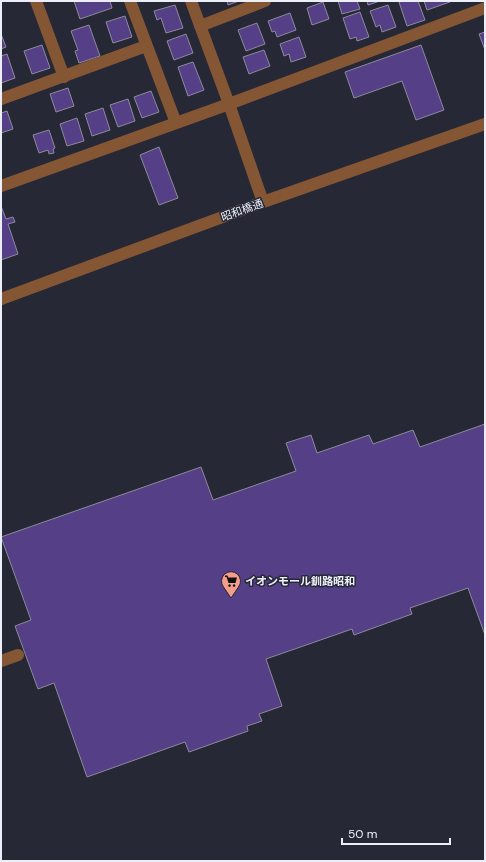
<svg xmlns="http://www.w3.org/2000/svg" width="486" height="862" font-family="'DM Sans','Noto Sans JP',sans-serif">
	<style>
		.building { fill: #553f87; stroke: #8d8a9a }
		.lines { fill: none; stroke-linecap: round; stroke-linejoin: round }
		.minor { stroke: #855634; stroke-width: 12 }
		.labels { text-anchor: middle; stroke-width: 3; stroke-linejoin: round; paint-order: stroke }
		.street-label { font-size: 11px; fill: #edeff8; stroke: #262836 }
		.poi-label { font-size: 11px; font-weight: bold; fill: #edeff8; stroke: #262836; text-anchor: start }
	</style>
	<rect width="100%" height="100%" fill="#262836"/>
	<path class="building" d="M 74,1 L 110,1 L 112,8 L 80,19 Z
		M 227,1 L 239,1 L 228,5 Z
		M 338,1 L 357,1 L 360,9 L 342,14 Z
		M 367,1 L 380,1 L 368,5 Z
		M 403,1 L 418,1 L 425,20 L 407,26 L 399,2 Z
		M 424,1 L 450,1 L 450,2 L 427,10 Z
		M 323,2 L 329,19 L 312,25 L 307,8 Z
		M 175,5 L 183,28 L 166,33 L 161,18 L 157,20 L 154,11 Z
		M 388,5 L 396,27 L 382,32 L 380,25 L 376,27 L 370,11 Z
		M 360,12 L 369,37 L 357,41 L 356,37 L 350,39 L 343,18 Z
		M 290,13 L 296,30 L 277,37 L 275,31 L 272,32 L 268,21 Z
		M 125,16 L 132,37 L 113,43 L 106,22 Z
		M 257,23 L 265,44 L 246,51 L 238,30 Z
		M 89,25 L 100,56 L 79,63 L 75,51 L 78,50 L 71,31 Z
		M 485,32 L 485,50 L 479,34 Z
		M 1,34 L 6,47 L 1,49 Z
		M 186,34 L 193,53 L 174,60 L 167,41 Z
		M 299,37 L 306,57 L 291,62 L 289,54 L 284,56 L 280,44 Z
		M 42,45 L 50,68 L 32,74 L 24,51 Z
		M 421,45 L 444,110 L 416,120 L 402,81 L 354,98 L 345,72 Z
		M 264,50 L 270,66 L 249,74 L 243,57 Z
		M 7,54 L 15,78 L 1,83 L 1,56 Z
		M 193,62 L 204,90 L 188,96 L 178,67 Z
		M 68,88 L 74,106 L 56,112 L 50,94 Z
		M 151,91 L 159,112 L 142,118 L 134,97 Z
		M 128,99 L 135,121 L 118,127 L 110,105 Z
		M 103,108 L 110,130 L 92,136 L 85,114 Z
		M 7,111 L 13,129 L 1,133 L 1,113 Z
		M 77,118 L 84,141 L 67,146 L 60,124 Z
		M 49,130 L 55,148 L 53,149 L 54,153 L 49,154 L 48,150 L 39,153 L 33,135 Z
		M 159,147 L 178,198 L 159,205 L 140,155 Z
		M 1,206 L 6,219 L 13,217 L 15,222 L 8,224 L 18,254 L 1,260 Z
		M 485,424 L 485,635 L 468,588 L 410,608 L 412,614 L 354,635 L 352,629 L 266,659 L 282,706 L 259,714 L 262,721 L 247,726 L 248,731 L 189,752 L 185,742 L 87,777 L 54,683 L 38,689 L 15,626 L 31,620 L 1,537 L 201,467 L 213,500 L 296,471 L 286,443 L 311,435 L 317,453 L 369,435 L 373,444 L 413,430 L 420,447 Z"/>
	<g class="lines">
		<path class="minor" d="M 36,1 L 64,77
			M 130,1 L 176,123
			M 191,1 L 229,104 L 263,202
			M 200,26 L 265,1
			M 1,99 L 146,46
			M 1,186 L 229,104 L 485,8
			M 1,299 L 263,202 L 485,124
			M 1,661 L 18,655"/>
	</g>
	<defs>
		<symbol id="supermarket-pin" viewBox="-11 -11 22 30"><path d="M0 17L-7.5 6A9.5 9.5 0 1 1 7.5 6Z" fill="#f49e89" stroke="#262836"/><path d="M-6-5.5h2.5l.6 2H6L4.5 2H-2.5L-4.4-4H-6ZM-1.5 3.2a1.3 1.3 0 1 0 .1 0ZM3 3.2a1.3 1.3 0 1 0 .1 0Z" fill="#111"/></symbol>
	</defs>
	<g fill-rule="evenodd">
		<use href="#supermarket-pin" x="220" y="570" width="22" height="30"/>
	</g>
	<g class="labels">
		<g class="street-label">
			<text transform="translate(242 210) rotate(-20)" y="4">昭和橋通</text>
		</g>
		<g class="poi-label">
			<text x="245" y="585">イオンモール釧路昭和</text>
		</g>
	</g>
	<rect width="486" height="862" fill="none" stroke="#edeff8" stroke-width="4"/>
	<path d="M342 838v6h108v-6" fill="none" stroke="#edeff8" stroke-width="2"/>
	<text x="348" y="838" font-size="12" fill="#edeff8" stroke="#262836" stroke-width="3" paint-order="stroke">50 m</text>
</svg>
